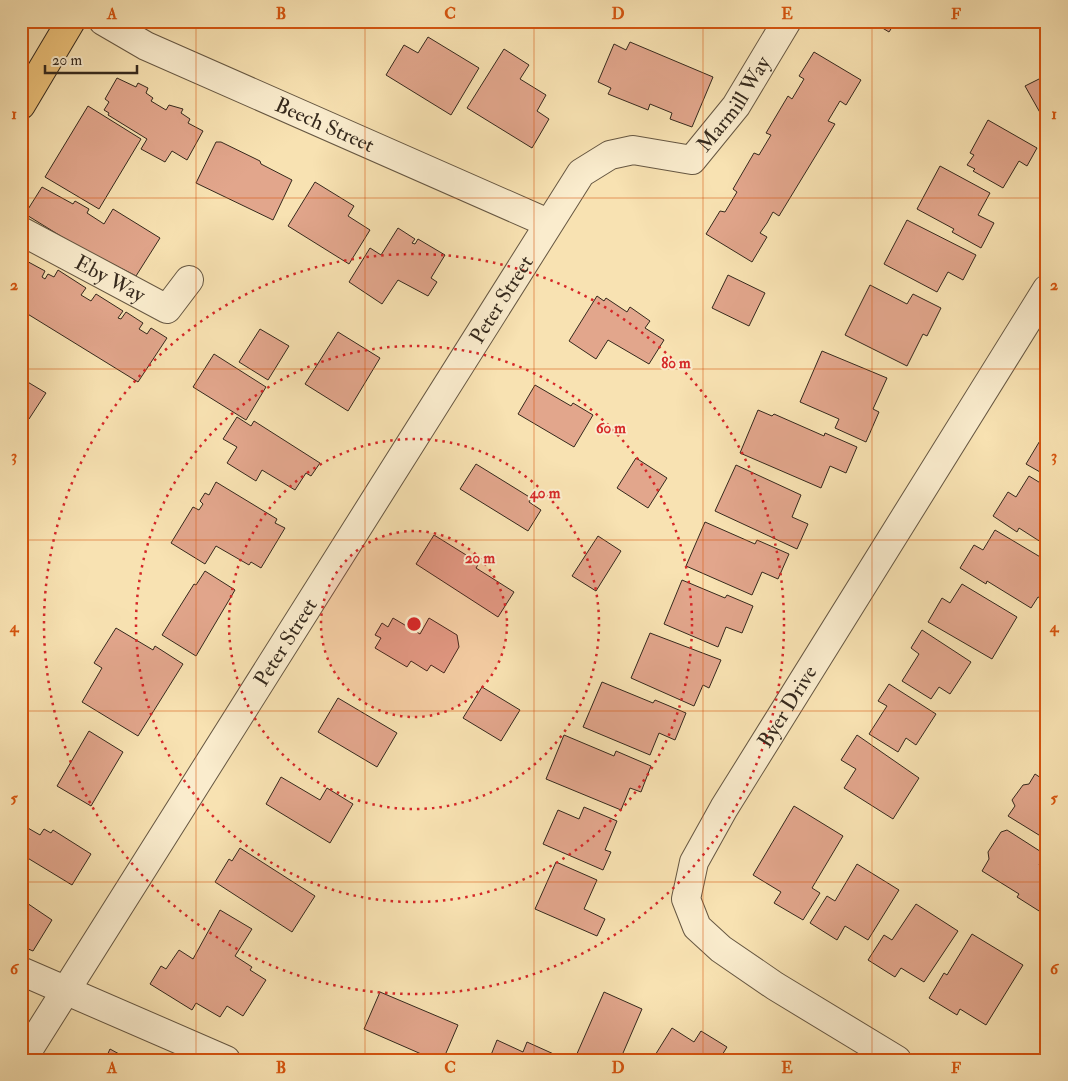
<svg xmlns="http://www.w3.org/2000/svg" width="1068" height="1081" font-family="'IM FELL Double Pica',serif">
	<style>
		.building { fill: #e2a68c; stroke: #35291d }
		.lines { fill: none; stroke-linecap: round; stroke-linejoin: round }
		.street-casing { stroke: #665742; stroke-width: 30 }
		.primary-casing { stroke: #35291d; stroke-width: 30 }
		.street { stroke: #faeccd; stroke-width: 28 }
		.primary { stroke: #ecc179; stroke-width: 28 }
		.grid { fill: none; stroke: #d6540e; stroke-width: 1; stroke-opacity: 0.55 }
		.ring { fill: none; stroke: #d62828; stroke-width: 2.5; stroke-dasharray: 2.5 5 }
		.labels { text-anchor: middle; stroke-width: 4; stroke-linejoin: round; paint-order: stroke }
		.street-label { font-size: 21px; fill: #35291d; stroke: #faeccd }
		.centre { fill: #d62828; stroke: #faeccd; stroke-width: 2.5 }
		.ring-label { font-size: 15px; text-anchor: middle; font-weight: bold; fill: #d62828; stroke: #faeccd; stroke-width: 4; stroke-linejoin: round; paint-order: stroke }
		.neatline { fill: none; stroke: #d6540e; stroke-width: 2 }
		.grid-label { font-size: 16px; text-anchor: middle; font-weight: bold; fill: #d6540e }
	</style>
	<rect width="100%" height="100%" fill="#f8e2b2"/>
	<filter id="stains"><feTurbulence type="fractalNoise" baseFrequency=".004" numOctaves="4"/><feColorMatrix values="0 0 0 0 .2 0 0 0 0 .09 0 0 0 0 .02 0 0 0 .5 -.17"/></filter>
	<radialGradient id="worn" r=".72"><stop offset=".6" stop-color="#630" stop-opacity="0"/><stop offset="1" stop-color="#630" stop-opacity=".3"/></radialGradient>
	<path class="building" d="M 871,21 L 896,21 L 889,32 Z
		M 428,37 L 479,68 L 451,115 L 386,75 L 404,45 L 418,53 Z
		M 630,42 L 713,77 L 692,127 L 670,119 L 672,113 L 650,104 L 648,110 L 608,94 L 611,88 L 598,82 L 614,44 L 626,50 Z
		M 504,49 L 529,65 L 520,79 L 546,95 L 537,111 L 549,119 L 532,148 L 467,108 Z
		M 814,52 L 861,80 L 846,105 L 840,101 L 828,121 L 835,124 L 779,216 L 773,212 L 767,223 L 760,233 L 767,237 L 752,262 L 706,234 L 720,211 L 725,212 L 737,192 L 733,189 L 754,153 L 759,155 L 771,135 L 766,133 L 788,96 L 792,99 L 804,79 L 799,76 Z
		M 1047,75 L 1047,125 L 1025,86 Z
		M 117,78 L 136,87 L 138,83 L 148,88 L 146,93 L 153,98 L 151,101 L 166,110 L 169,105 L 183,109 L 181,113 L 190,119 L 188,123 L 203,131 L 187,160 L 172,151 L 165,162 L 141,149 L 147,139 L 108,115 L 109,113 L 104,110 L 109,102 L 105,99 Z
		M 88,106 L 141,139 L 99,209 L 45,177 Z
		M 988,120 L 1037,148 L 1027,166 L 1019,161 L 1003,188 L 973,171 L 975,169 L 967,165 L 974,155 L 970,153 Z
		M 216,142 L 221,142 L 260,161 L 261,164 L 292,180 L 273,220 L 196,183 Z
		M 940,166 L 990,193 L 978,215 L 994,223 L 981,248 L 952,232 L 954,229 L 917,209 Z
		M 315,182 L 354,206 L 348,216 L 370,230 L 349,264 L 288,226 Z
		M 42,187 L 73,204 L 75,201 L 89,209 L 87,213 L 104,224 L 113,209 L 160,238 L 136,276 L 72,243 L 25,214 Z
		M 907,220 L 976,255 L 963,280 L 948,272 L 937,292 L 884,264 Z
		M 398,228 L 415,239 L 412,243 L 415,244 L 418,239 L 445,255 L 431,278 L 437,282 L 428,296 L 398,280 L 382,304 L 349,282 L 370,248 L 381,255 Z
		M 21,258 L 45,271 L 42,277 L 45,279 L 48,274 L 54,277 L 58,270 L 86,288 L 81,295 L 91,301 L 96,294 L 123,311 L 118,318 L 121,319 L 126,312 L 143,323 L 139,329 L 147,334 L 151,328 L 167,338 L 138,382 L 26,313 L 21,319 Z
		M 728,275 L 765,293 L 749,326 L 712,308 Z
		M 870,285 L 907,304 L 913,294 L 941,308 L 927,336 L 923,334 L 907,366 L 845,335 Z
		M 597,296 L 604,301 L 606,298 L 627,312 L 630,307 L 650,321 L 645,328 L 664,340 L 649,364 L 608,340 L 596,359 L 569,341 Z
		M 260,329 L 289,346 L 268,380 L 239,362 Z
		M 338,332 L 380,358 L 348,411 L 305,384 Z
		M 822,351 L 887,378 L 873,409 L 879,412 L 866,442 L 835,428 L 839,419 L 800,402 Z
		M 214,354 L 266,387 L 246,420 L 193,387 Z
		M 21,378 L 46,393 L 29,419 L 21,414 Z
		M 535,385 L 571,406 L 573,403 L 593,415 L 574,447 L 518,414 Z
		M 758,410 L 772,416 L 774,414 L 824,436 L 825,433 L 857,447 L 846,473 L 830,466 L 821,488 L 740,453 Z
		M 237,417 L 251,426 L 254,421 L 320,463 L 311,476 L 306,473 L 295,490 L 262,470 L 256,481 L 227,463 L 237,447 L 223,439 Z
		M 1041,439 L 1047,443 L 1047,476 L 1026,464 Z
		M 636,458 L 667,478 L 648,508 L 617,488 Z
		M 476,464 L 531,498 L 529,502 L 541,510 L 528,531 L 460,489 Z
		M 736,465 L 801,495 L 792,517 L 808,524 L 797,549 L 715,511 Z
		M 1029,476 L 1047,487 L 1047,546 L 1019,528 L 1017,532 L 993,516 L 1008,492 L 1016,497 Z
		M 216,482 L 277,519 L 275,523 L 285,528 L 261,568 L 251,562 L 249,565 L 216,546 L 205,564 L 171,543 L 193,507 L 199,510 L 203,504 L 200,501 L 205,493 L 209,495 Z
		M 705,522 L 755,544 L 757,540 L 789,554 L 778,579 L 762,572 L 752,595 L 686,566 Z
		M 995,530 L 1047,561 L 1047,593 L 1043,599 L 1038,597 L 1031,608 L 987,581 L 986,584 L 960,568 L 974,545 L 983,550 Z
		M 434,535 L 479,563 L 476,568 L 514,592 L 498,617 L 416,564 Z
		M 598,536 L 621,551 L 596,591 L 572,576 Z
		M 205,571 L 235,590 L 196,656 L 162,635 L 194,584 L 196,585 Z
		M 682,580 L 725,598 L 727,595 L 753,606 L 742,633 L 726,627 L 718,647 L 664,624 Z
		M 962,584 L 1017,617 L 992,659 L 928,622 L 942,598 L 950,603 Z
		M 393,618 L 420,634 L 429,618 L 457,635 L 459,647 L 444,673 L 431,665 L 427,671 L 411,661 L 407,667 L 375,648 L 381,638 L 375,635 L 382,623 L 388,627 Z
		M 116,628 L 153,650 L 155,646 L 183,664 L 138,736 L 82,702 L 102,668 L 94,663 Z
		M 922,630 L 971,662 L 950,694 L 939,687 L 931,699 L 902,681 L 919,654 L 911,648 Z
		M 650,633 L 721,660 L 709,688 L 703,685 L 694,706 L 631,678 Z
		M 602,682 L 653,703 L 655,700 L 686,713 L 675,740 L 659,733 L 650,755 L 583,727 Z
		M 889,684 L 936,714 L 916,745 L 906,738 L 898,752 L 869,734 L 887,706 L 878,701 Z
		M 482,687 L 520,710 L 501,741 L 463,718 Z
		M 338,698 L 397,733 L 377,767 L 318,732 Z
		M 89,731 L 123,752 L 91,806 L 57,786 Z
		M 564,735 L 614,756 L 616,751 L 651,766 L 641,792 L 630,788 L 621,810 L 546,779 Z
		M 857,735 L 919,778 L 893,819 L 844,788 L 856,769 L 841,760 Z
		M 1035,774 L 1047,782 L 1047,840 L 1008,816 L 1015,806 L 1012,800 L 1023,785 L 1029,784 Z
		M 281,777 L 320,800 L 327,788 L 353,804 L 330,843 L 266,804 Z
		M 794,806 L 843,836 L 812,888 L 820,893 L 803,920 L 774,903 L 781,892 L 753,875 Z
		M 584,807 L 617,821 L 605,850 L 611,852 L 603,870 L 543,844 L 558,810 L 579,819 Z
		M 21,824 L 40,835 L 44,829 L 51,833 L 53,830 L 91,854 L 72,885 L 21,854 Z
		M 1007,830 L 1046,855 L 1039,865 L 1047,870 L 1042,879 L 1047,881 L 1047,916 L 1017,897 L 1019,894 L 982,871 L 989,859 L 988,852 L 1001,832 Z
		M 240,848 L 315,896 L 292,932 L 215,882 L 229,859 L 232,861 Z
		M 556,862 L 597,880 L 584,909 L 605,919 L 597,936 L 535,909 Z
		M 857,864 L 899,890 L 868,940 L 845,926 L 837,940 L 810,923 L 827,896 L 835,901 Z
		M 21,899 L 52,920 L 33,951 L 21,946 Z
		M 916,904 L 958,931 L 924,982 L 901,968 L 895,977 L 868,960 L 884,935 L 892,940 Z
		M 220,910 L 252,929 L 235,956 L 252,967 L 250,970 L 266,980 L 243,1016 L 227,1006 L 220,1017 L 196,1003 L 192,1010 L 150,984 L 161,966 L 166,969 L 179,950 L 193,959 Z
		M 972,934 L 1023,965 L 986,1025 L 960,1009 L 957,1015 L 929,998 L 944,973 L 947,975 Z
		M 380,992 L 458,1025 L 443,1060 L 435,1060 L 364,1029 Z
		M 604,992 L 642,1009 L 620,1060 L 569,1060 L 571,1054 L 576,1056 Z
		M 672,1028 L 694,1042 L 701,1031 L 727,1047 L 719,1060 L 652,1060 Z
		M 497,1040 L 523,1052 L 527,1042 L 567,1060 L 489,1060 Z
		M 110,1049 L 130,1060 L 105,1060 Z"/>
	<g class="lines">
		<defs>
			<g id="street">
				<path id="s1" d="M 103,21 L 146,46 L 548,223"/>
				<path id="s2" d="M 21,231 L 167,309 L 189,280"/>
				<path d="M 21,971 L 226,1060"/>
				<path id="s3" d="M 22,1060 L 581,173 L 610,155 L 633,150 L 692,160 L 736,106 L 787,21"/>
				<path id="s4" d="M 897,1060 L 775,986 L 721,949 L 697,927 L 686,899 L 694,862 L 724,808 L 1047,289"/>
			</g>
			<path id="primary" d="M 21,105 L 71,21"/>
		</defs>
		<use href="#street" class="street-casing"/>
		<use href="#primary" class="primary-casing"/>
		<use href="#street" class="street"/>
		<use href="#primary" class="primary"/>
	</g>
	<path class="grid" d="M 196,21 L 196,1060M 365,21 L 365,1060M 534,21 L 534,1060M 703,21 L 703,1060M 872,21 L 872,1060M 21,198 L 1047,198M 21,369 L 1047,369M 21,540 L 1047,540M 21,711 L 1047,711M 21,882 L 1047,882"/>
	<circle cx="414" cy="624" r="93" fill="#d62828" fill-opacity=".12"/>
	<g class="ring">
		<circle cx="414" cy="624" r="93"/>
		<circle cx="414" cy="624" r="185"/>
		<circle cx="414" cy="624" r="278"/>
		<circle cx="414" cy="624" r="370"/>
	</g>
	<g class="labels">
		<g class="street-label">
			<text dy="7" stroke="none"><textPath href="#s3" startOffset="1236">Marmill Way</textPath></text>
			<text dy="7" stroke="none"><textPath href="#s1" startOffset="245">Beech Street</textPath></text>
			<text dy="7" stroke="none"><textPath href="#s2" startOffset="101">Eby Way</textPath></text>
			<text dy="7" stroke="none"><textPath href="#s3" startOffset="899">Peter Street</textPath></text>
			<text dy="7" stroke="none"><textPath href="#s3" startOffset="494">Peter Street</textPath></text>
			<text dy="7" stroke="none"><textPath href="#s4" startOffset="490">Byer Drive</textPath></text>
		</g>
	</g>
	<circle cx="414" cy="624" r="8" class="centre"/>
	<g class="ring-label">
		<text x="676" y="368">80 m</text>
		<text x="611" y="433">60 m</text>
		<text x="545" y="498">40 m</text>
		<text x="480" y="563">20 m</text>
	</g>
	<rect width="1068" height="1081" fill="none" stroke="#f8e2b2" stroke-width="55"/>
	<path d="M45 65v8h92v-8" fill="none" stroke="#35291d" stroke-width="2.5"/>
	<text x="52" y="65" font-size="15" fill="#35291d" stroke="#faeccd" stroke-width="4" paint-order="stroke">20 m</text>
	<rect x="28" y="28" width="1012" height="1026" class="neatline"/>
	<g class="grid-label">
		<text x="112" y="19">A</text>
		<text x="281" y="19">B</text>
		<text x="450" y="19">C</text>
		<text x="618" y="19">D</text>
		<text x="787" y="19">E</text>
		<text x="956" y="19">F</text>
		<text x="14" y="119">1</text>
		<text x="1054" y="119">1</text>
		<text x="14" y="290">2</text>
		<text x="1054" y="290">2</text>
		<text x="14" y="461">3</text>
		<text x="1054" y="461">3</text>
		<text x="14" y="632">4</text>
		<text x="1054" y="632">4</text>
		<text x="14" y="803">5</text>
		<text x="1054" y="803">5</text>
		<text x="14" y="974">6</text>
		<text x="1054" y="974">6</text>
		<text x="112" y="1073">A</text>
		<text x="281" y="1073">B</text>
		<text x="450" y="1073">C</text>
		<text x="618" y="1073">D</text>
		<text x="787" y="1073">E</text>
		<text x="956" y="1073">F</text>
	</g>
	<rect width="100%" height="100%" filter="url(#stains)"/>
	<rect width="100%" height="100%" fill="url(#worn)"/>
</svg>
